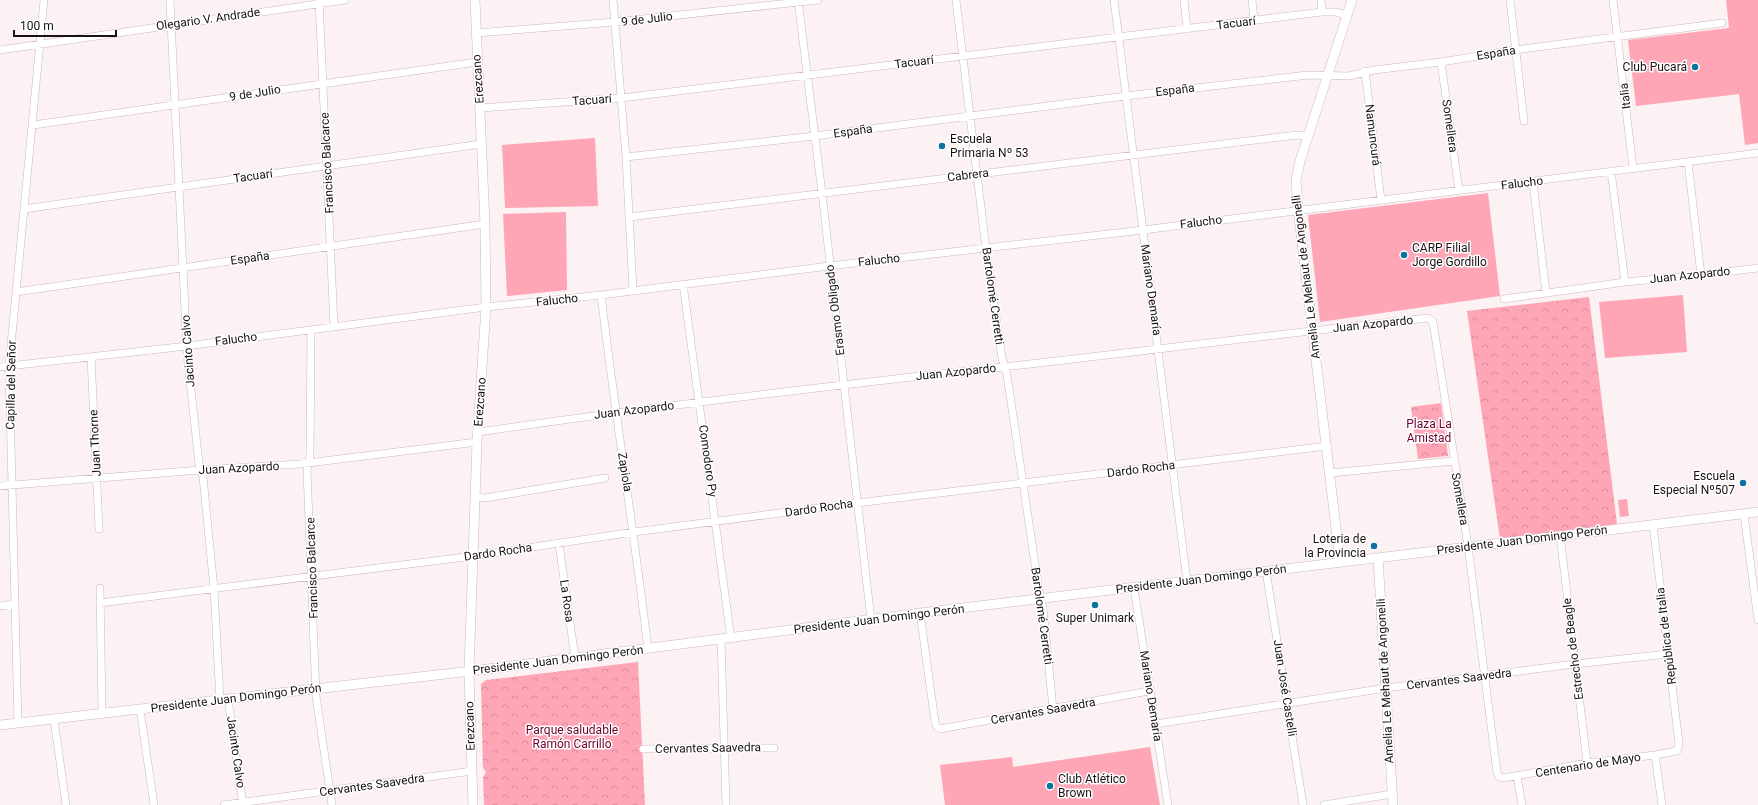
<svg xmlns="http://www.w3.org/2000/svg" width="1758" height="805" font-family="Roboto,sans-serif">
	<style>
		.grass { fill: #fea5b6 }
		.forest { fill: url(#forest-crowns) }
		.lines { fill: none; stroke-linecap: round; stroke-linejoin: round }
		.minor-casing { stroke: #cfb7bb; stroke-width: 8 }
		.tertiary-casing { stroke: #cfb7bb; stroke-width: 10 }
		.minor { stroke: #fff; stroke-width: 7 }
		.tertiary { stroke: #fff; stroke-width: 9 }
		.poi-dot { fill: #0c729e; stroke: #fff; stroke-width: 1.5 }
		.labels { text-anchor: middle; stroke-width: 3; stroke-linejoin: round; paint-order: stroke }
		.street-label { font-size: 12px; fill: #191113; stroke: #fff }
		.poi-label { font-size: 12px; fill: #191113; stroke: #fff; text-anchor: end }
		.park-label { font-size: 12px; fill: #6e002d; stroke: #fff }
	</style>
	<defs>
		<pattern id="forest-crowns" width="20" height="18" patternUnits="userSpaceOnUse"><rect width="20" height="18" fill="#fea5b6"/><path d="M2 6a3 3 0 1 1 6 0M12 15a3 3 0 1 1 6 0" fill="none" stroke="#d98d9c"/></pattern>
	</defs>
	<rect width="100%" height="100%" fill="#fcf1f3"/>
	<path class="grass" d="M 1726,0 L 1758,0 L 1758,143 L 1745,145 L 1739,94 L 1636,106 L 1628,40 L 1729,28 Z
		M 595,138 L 598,206 L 505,208 L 502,145 Z
		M 1488,193 L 1500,296 L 1320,322 L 1308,215 Z
		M 566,212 L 567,290 L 507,296 L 503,214 Z
		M 1683,295 L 1687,352 L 1605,358 L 1599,302 Z
		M 1627,499 L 1629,516 L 1620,517 L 1618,500 Z
		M 1150,747 L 1160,805 L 945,805 L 940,765 L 1012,757 L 1013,767 Z"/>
	<path class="forest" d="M 1589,297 L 1617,524 L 1500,539 L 1467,311 Z
		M 1441,403 L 1448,456 L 1418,459 L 1411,407 Z
		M 638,662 L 645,805 L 484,805 L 483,777 L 486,772 L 483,768 L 481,684 L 486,680 Z"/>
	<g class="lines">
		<defs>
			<path id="minor" d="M 170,0 L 187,353 L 199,464 L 203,477 L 214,589 L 220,700
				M 319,0 L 334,326
				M 613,0 L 626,157 L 633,290
				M 798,0 L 822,193 L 871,620
				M 956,0 L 986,249 L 1002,358 L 1007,375 L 1039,591 L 1043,608 L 1053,709
				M 1114,0 L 1187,581
				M 1184,0 L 1187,29
				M 1252,0 L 1254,20
				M 1321,0 L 1322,12
				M 1510,0 L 1524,121
				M 1613,0 L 1633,168
				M 476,33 L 615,22 L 818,0
				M 0,50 L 345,0
				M 1441,62 L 1459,191
				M 1365,71 L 1381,200
				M 480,108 L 621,98 L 1322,12 L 1335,12 L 1347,15
				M 33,125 C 181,105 329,82 477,62
				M 626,157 L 815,136 L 1126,96 L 1308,75 L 1349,76 L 1374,70 L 1441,62 L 1515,50 L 1722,23
				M 1688,162 L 1701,275
				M 1611,171 L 1625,282
				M 1533,182 L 1546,293
				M 24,209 L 481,144
				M 629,217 L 1297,135 L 1307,136
				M 683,284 L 731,639
				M 16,292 L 485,224
				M 601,295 C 615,413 634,531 648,649
				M 1504,299 L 1625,282 L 1701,275 L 1758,268
				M 311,330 L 310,455 L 307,471 L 316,696 L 332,805
				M 91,357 L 99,529
				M 0,367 L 187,346 L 486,307 L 601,295 L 829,266 L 1143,230 L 1758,153
				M 478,432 C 652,407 827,386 1003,367 C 1145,351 1286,333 1428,318 L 1433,322 L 1468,546 L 1497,772 L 1499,777 L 1504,778 L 1587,763 L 1655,755 L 1677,751 L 1679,744 L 1653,524
				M 1330,473 L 1454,461
				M 0,486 L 200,470 L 300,464 L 477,442
				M 475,497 L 485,498 L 605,478
				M 1744,514 L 1758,620
				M 1560,535 L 1587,763
				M 559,544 L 575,658
				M 1266,571 L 1303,805
				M 100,588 L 102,714
				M 1134,588 L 1168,805
				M 100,603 L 473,556 L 634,532 L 857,503 L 1327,446
				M 0,606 L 15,604
				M 920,613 L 935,722 L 937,727 L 940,729 L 1149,691
				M 721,640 L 726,805
				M 228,699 L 243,805
				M 140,709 L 154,805
				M 54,719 L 66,805
				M 18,723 L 9,366 L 44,0
				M 1156,724 L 1386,688 L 1575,664 L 1668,654
				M 643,749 L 774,748
				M 1655,755 L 1662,805
				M 1517,776 L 1522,805
				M 224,805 L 472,771
				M 1324,805 L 1392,794"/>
			<path id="tertiary" d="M 1378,558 L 1393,805
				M 1340,562 L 1298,209 L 1296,180 L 1300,161 L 1352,0
				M 0,725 L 480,670 L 920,613 L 1758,512
				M 473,805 L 469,671 L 477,442 L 486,307 L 485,224 L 475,0"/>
		</defs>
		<use href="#minor" class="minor-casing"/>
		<use href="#tertiary" class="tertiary-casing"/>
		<use href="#minor" class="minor"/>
		<use href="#tertiary" class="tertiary"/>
	</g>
	<g class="poi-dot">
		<circle cx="1695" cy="67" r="4"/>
		<circle cx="942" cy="146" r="4"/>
		<circle cx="1404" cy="255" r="4"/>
		<circle cx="1743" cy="483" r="4"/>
		<circle cx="1374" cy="546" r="4"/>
		<circle cx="1095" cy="605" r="4"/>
		<circle cx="1050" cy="786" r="4"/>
	</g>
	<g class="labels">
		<g class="street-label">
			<text transform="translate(208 19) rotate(-8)" y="4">Olegario V. Andrade</text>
			<text transform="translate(647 19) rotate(-7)" y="4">9 de Julio</text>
			<text transform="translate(1236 23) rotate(-7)" y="4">Tacuarí</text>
			<text transform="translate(1496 53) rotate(-9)" y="4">España</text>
			<text transform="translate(914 62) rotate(-7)" y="4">Tacuarí</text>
			<text transform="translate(478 79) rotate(-94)" y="4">Erezcano</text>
			<text transform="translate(1175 90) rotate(-7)" y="4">España</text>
			<text transform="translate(255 93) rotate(-9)" y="4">9 de Julio</text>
			<text transform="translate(1625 96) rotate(-97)" y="4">Italia</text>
			<text transform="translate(592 100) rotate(-4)" y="4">Tacuarí</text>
			<text transform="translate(1450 126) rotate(82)" y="4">Somellera</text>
			<text transform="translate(853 131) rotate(-8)" y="4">España</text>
			<text transform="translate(1373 135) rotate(83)" y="4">Namuncurá</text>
			<text transform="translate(327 163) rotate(-93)" y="4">Francisco Balcarce</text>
			<text transform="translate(968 175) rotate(-7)" y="4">Cabrera</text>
			<text transform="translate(253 176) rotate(-8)" y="4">Tacuarí</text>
			<text transform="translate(1522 183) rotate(-7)" y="4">Falucho</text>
			<text transform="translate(1201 222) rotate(-7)" y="4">Falucho</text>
			<text transform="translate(250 258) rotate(-8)" y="4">España</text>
			<text transform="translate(879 260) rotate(-6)" y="4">Falucho</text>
			<text transform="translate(1690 275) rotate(-6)" y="4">Juan Azopardo</text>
			<text transform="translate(1306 277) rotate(-97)" y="4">Amelia Le Mehaut de Angonelli</text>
			<text transform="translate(1151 290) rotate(82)" y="4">Mariano Demaría</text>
			<text transform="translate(993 296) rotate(82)" y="4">Bartolomé Cerretti</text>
			<text transform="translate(557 300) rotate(-6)" y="4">Falucho</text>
			<text transform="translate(835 310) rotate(-97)" y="4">Erasmo Obligado</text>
			<text transform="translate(1373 324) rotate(-6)" y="4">Juan Azopardo</text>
			<text transform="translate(236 339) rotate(-7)" y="4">Falucho</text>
			<text transform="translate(188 351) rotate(-94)" y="4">Jacinto Calvo</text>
			<text transform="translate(956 372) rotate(-6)" y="4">Juan Azopardo</text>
			<text transform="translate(11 385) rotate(-89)" y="4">Capilla del Señor</text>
			<text transform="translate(480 402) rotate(-86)" y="4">Erezcano</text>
			<text transform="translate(634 410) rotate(-7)" y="4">Juan Azopardo</text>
			<text transform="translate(95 443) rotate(-93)" y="4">Juan Thorne</text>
			<text transform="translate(708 461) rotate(82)" y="4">Comodoro Py</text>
			<text transform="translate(239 468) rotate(-3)" y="4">Juan Azopardo</text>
			<text transform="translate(1141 469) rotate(-7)" y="4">Dardo Rocha</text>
			<text transform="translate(625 472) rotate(81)" y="4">Zapiola</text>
			<text transform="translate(1460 499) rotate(80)" y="4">Somellera</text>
			<text transform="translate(819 508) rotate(-8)" y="4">Dardo Rocha</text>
			<text transform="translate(1522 540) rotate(-7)" y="4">Presidente Juan Domingo Perón</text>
			<text transform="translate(498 552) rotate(-8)" y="4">Dardo Rocha</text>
			<text transform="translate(312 568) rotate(-92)" y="4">Francisco Balcarce</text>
			<text transform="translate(1201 579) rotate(-7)" y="4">Presidente Juan Domingo Perón</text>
			<text transform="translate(567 601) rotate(82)" y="4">La Rosa</text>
			<text transform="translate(1042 616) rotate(82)" y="4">Bartolomé Cerretti</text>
			<text transform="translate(879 619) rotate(-7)" y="4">Presidente Juan Domingo Perón</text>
			<text transform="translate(1666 636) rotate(-97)" y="4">República de Italia</text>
			<text transform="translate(1573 649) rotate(-97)" y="4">Estrecho de Beagle</text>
			<text transform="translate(558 660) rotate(-7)" y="4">Presidente Juan Domingo Perón</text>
			<text transform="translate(1459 679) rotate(-7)" y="4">Cervantes Saavedra</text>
			<text transform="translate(1385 681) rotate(-93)" y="4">Amelia Le Mehaut de Angonelli</text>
			<text transform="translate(1285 688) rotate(81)" y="4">Juan José Castelli</text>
			<text transform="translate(1151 696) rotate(81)" y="4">Mariano Demaría</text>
			<text transform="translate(236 698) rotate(-7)" y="4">Presidente Juan Domingo Perón</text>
			<text transform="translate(1043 711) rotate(-10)" y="4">Cervantes Saavedra</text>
			<text transform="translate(470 726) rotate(-92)" y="4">Erezcano</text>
			<text transform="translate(708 748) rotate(-1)" y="4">Cervantes Saavedra</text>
			<text transform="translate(236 752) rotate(82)" y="4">Jacinto Calvo</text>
			<text transform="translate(1588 765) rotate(-9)" y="4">Centenario de Mayo</text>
			<text transform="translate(372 785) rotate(-8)" y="4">Cervantes Saavedra</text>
		</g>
		<g class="poi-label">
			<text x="1687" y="71">Club Pucará</text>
			<text x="950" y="143" text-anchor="start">Escuela<tspan x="950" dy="14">Primaria Nº 53</tspan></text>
			<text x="1412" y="252" text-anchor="start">CARP Filial<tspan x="1412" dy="14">Jorge Gordillo</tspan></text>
			<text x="1735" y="480">Escuela<tspan x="1735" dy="14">Especial Nº507</tspan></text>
			<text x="1366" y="543">Loteria de<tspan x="1366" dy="14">la Provincia</tspan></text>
			<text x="1095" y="622" text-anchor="middle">Super Unimark</text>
			<text x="1058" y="783" text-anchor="start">Club Atlético<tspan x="1058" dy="14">Brown</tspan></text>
		</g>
		<g class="park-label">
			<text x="1429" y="428">Plaza La<tspan x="1429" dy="14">Amistad</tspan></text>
			<text x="572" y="734">Parque saludable<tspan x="572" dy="14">Ramón Carrillo</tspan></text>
		</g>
	</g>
	<path d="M14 30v6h102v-6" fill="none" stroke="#191113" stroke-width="2"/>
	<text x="20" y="30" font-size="12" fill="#191113" stroke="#ffffff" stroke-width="3" paint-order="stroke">100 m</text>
</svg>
